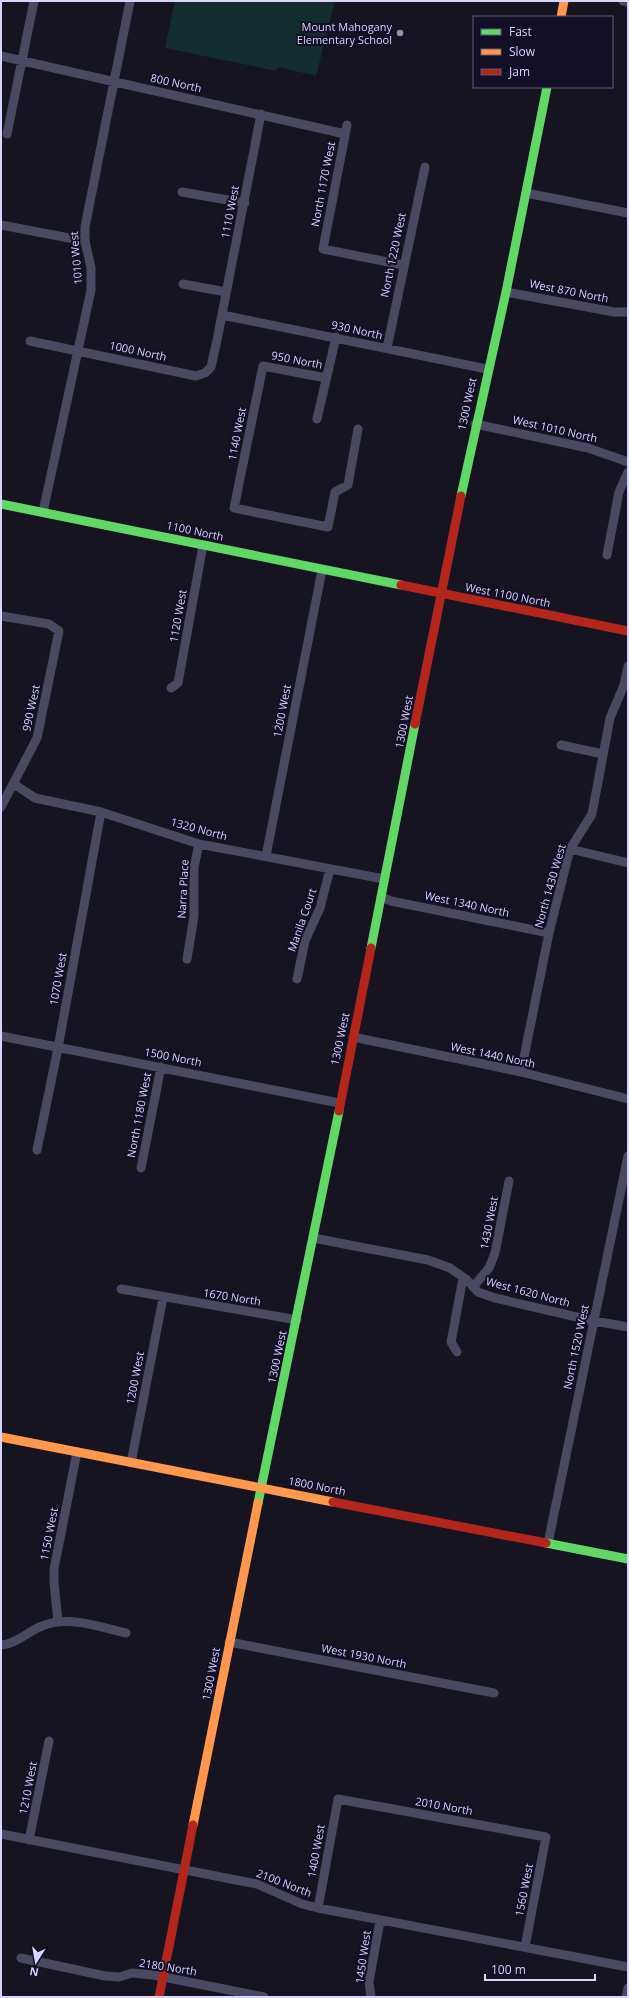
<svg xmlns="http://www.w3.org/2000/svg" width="629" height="1998" font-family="'Open Sans',sans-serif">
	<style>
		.green { fill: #132c2d }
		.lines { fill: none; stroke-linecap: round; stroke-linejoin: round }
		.street { stroke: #4a4962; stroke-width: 9 }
		.fast { stroke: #63d668; stroke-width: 9 }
		.slow { stroke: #ff974d; stroke-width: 9 }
		.jam { stroke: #b3261e; stroke-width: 9 }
		.poi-dot { fill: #9591b1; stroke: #130f26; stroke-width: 1.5 }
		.labels { text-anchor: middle; stroke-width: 4; stroke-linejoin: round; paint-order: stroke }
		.poi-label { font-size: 11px; fill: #d9d4ff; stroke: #130f26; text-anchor: end }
		.street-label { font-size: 11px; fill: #d9d4ff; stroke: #130f26 }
	</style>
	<rect width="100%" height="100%" fill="#161421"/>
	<path class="green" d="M 175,1 L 335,1 L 316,76 L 278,67 L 276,71 L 165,48 Z"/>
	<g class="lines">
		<path class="street" d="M 623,1 L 628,2
			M 1,56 L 345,134
			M 347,125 L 323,249 L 403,265
			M 7,134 L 34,1
			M 182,192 L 245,203
			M 526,193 L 628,213
			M 1,225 L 85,241
			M 183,284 L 226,292
			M 506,292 L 614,312 L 628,312
			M 222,315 L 487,369
			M 30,341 L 196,376 L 205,373 L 211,367 L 217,340 L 261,114
			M 387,348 L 425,167
			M 326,378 L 263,366 L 234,508 L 328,527 L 335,492 L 348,485 L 358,429
			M 317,419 L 336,337
			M 475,424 L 588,448 L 628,462
			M 43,512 L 91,290 L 91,268 L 85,241 L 85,227 L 130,1
			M 607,555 L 619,492 L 628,472
			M 1,616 L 49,624 L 59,631 L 37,738 L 1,807
			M 171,688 L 178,683 L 203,545
			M 561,745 L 603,754
			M 14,784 L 35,798 L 101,812 L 199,844 L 384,879
			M 570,849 L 628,863
			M 266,856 L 322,570
			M 381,897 L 391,901 L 549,933
			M 187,959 L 194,916 L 194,867 L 199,844
			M 297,979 L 305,941 L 320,908 L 330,869
			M 1,1036 L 339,1103
			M 353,1037 L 521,1072 L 628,1099
			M 521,1072 L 549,933 L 570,849 L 592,814 L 610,718 L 624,685 L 628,666
			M 37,1150 L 58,1048 L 101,812
			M 141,1168 L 161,1067
			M 313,1238 L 428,1260 L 450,1268 L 467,1280 L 478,1292 L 495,1298 L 594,1321 L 628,1327
			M 473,1287 L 489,1268 L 495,1253 L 509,1181
			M 121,1289 L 297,1320
			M 457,1352 L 451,1342 L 463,1278
			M 131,1463 L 163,1298
			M 548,1543 L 628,1156
			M 58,1622 L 54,1583 L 54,1569 L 77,1452
			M 229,1642 L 494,1693
			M 1,1645 C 17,1644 28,1631 42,1626 C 69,1615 99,1627 126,1633
			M 1,1834 L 257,1884 L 302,1904 L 318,1908 L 628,1967
			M 29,1840 L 49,1741
			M 318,1908 L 338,1799 L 546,1837 L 525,1947
			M 21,1958 L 105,1976 L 119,1977 L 132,1973 L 153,1975 L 264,1997
			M 371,1997 L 369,1982 L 380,1921
			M 626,1997 L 628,1988"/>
		<path class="fast" d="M 461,496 L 506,292 L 547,87
			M 1,504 L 401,585
			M 371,948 L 415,724
			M 258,1503 L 339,1111
			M 546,1543 L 628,1559"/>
		<path class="slow" d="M 561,17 L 564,1
			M 1,1437 L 333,1502
			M 193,1825 L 258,1503"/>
		<path class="jam" d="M 401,585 L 628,631
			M 415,724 L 461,496
			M 339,1111 L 371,948
			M 333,1502 L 546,1543
			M 159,1997 L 193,1825"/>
	</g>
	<circle class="poi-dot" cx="400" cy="33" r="4"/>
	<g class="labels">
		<g class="poi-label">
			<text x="392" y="31">Mount Mahogany<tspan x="392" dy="13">Elementary School</tspan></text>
		</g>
		<g class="street-label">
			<text transform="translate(176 83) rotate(12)" y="4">800 North</text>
			<text transform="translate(323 184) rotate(-79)" y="4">North 1170 West</text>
			<text transform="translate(230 212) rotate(-79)" y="4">1110 West</text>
			<text transform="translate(393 255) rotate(-78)" y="4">North 1220 West</text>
			<text transform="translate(76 258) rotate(-95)" y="4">1010 West</text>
			<text transform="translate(569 291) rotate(11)" y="4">West 870 North</text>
			<text transform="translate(357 330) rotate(12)" y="4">930 North</text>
			<text transform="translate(138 351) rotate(12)" y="4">1000 North</text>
			<text transform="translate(297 360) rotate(11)" y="4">950 North</text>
			<text transform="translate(467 404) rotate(-78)" y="4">1300 West</text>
			<text transform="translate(555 429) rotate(13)" y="4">West 1010 North</text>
			<text transform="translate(237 434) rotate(-79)" y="4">1140 West</text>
			<text transform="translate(195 531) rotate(12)" y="4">1100 North</text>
			<text transform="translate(508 595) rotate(11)" y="4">West 1100 North</text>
			<text transform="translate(178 616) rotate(-80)" y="4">1120 West</text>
			<text transform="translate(31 708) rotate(-78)" y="4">990 West</text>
			<text transform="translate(282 711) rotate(-79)" y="4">1200 West</text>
			<text transform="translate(404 722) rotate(-79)" y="4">1300 West</text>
			<text transform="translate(199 829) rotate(15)" y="4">1320 North</text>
			<text transform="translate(550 886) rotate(-74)" y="4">North 1430 West</text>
			<text transform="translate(183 889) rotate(-87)" y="4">Narra Place</text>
			<text transform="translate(467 904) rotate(12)" y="4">West 1340 North</text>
			<text transform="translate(302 920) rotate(-71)" y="4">Manila Court</text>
			<text transform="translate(58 979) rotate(-80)" y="4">1070 West</text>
			<text transform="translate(340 1039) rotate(-78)" y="4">1300 West</text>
			<text transform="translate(493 1055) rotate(12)" y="4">West 1440 North</text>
			<text transform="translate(173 1057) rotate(11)" y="4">1500 North</text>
			<text transform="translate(139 1115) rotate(-79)" y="4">North 1180 West</text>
			<text transform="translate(489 1223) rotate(-79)" y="4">1430 West</text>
			<text transform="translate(528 1292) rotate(15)" y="4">West 1620 North</text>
			<text transform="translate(232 1297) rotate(9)" y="4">1670 North</text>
			<text transform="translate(576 1347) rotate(-78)" y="4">North 1520 West</text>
			<text transform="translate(277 1357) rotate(-78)" y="4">1300 West</text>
			<text transform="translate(135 1378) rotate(-79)" y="4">1200 West</text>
			<text transform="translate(317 1486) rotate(11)" y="4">1800 North</text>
			<text transform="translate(49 1534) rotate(-79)" y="4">1150 West</text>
			<text transform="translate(364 1656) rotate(11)" y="4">West 1930 North</text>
			<text transform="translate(211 1674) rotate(-79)" y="4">1300 West</text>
			<text transform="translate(28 1788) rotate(-79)" y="4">1210 West</text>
			<text transform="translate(444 1806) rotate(10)" y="4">2010 North</text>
			<text transform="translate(316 1851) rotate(-80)" y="4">1400 West</text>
			<text transform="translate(284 1883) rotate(21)" y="4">2100 North</text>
			<text transform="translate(524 1890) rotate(-79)" y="4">1560 West</text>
			<text transform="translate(363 1957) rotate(-82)" y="4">1450 West</text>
			<text transform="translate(168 1967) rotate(9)" y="4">2180 North</text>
		</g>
	</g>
	<rect width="629" height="1998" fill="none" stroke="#d9d4ff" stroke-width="4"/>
	<rect x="473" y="16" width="140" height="72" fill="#130f26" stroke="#625e7d"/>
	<rect x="481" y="29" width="20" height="6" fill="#63d668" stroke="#625e7d"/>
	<text x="509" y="36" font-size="12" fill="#d9d4ff">Fast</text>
	<rect x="481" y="49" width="20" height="6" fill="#ff974d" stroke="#625e7d"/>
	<text x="509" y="56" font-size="12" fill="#d9d4ff">Slow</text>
	<rect x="481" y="69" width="20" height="6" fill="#b3261e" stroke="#625e7d"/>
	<text x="509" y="76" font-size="12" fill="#d9d4ff">Jam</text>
	<g transform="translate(36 1962) rotate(191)" stroke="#130f26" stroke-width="3" paint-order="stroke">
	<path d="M0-3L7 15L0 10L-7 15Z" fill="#d9d4ff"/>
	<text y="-6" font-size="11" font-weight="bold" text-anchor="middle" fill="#d9d4ff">N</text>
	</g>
	<path d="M485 1974v6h110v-6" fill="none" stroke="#d9d4ff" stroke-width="2"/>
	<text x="491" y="1974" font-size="12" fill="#d9d4ff" stroke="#130f26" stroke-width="3" paint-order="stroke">100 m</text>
</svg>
